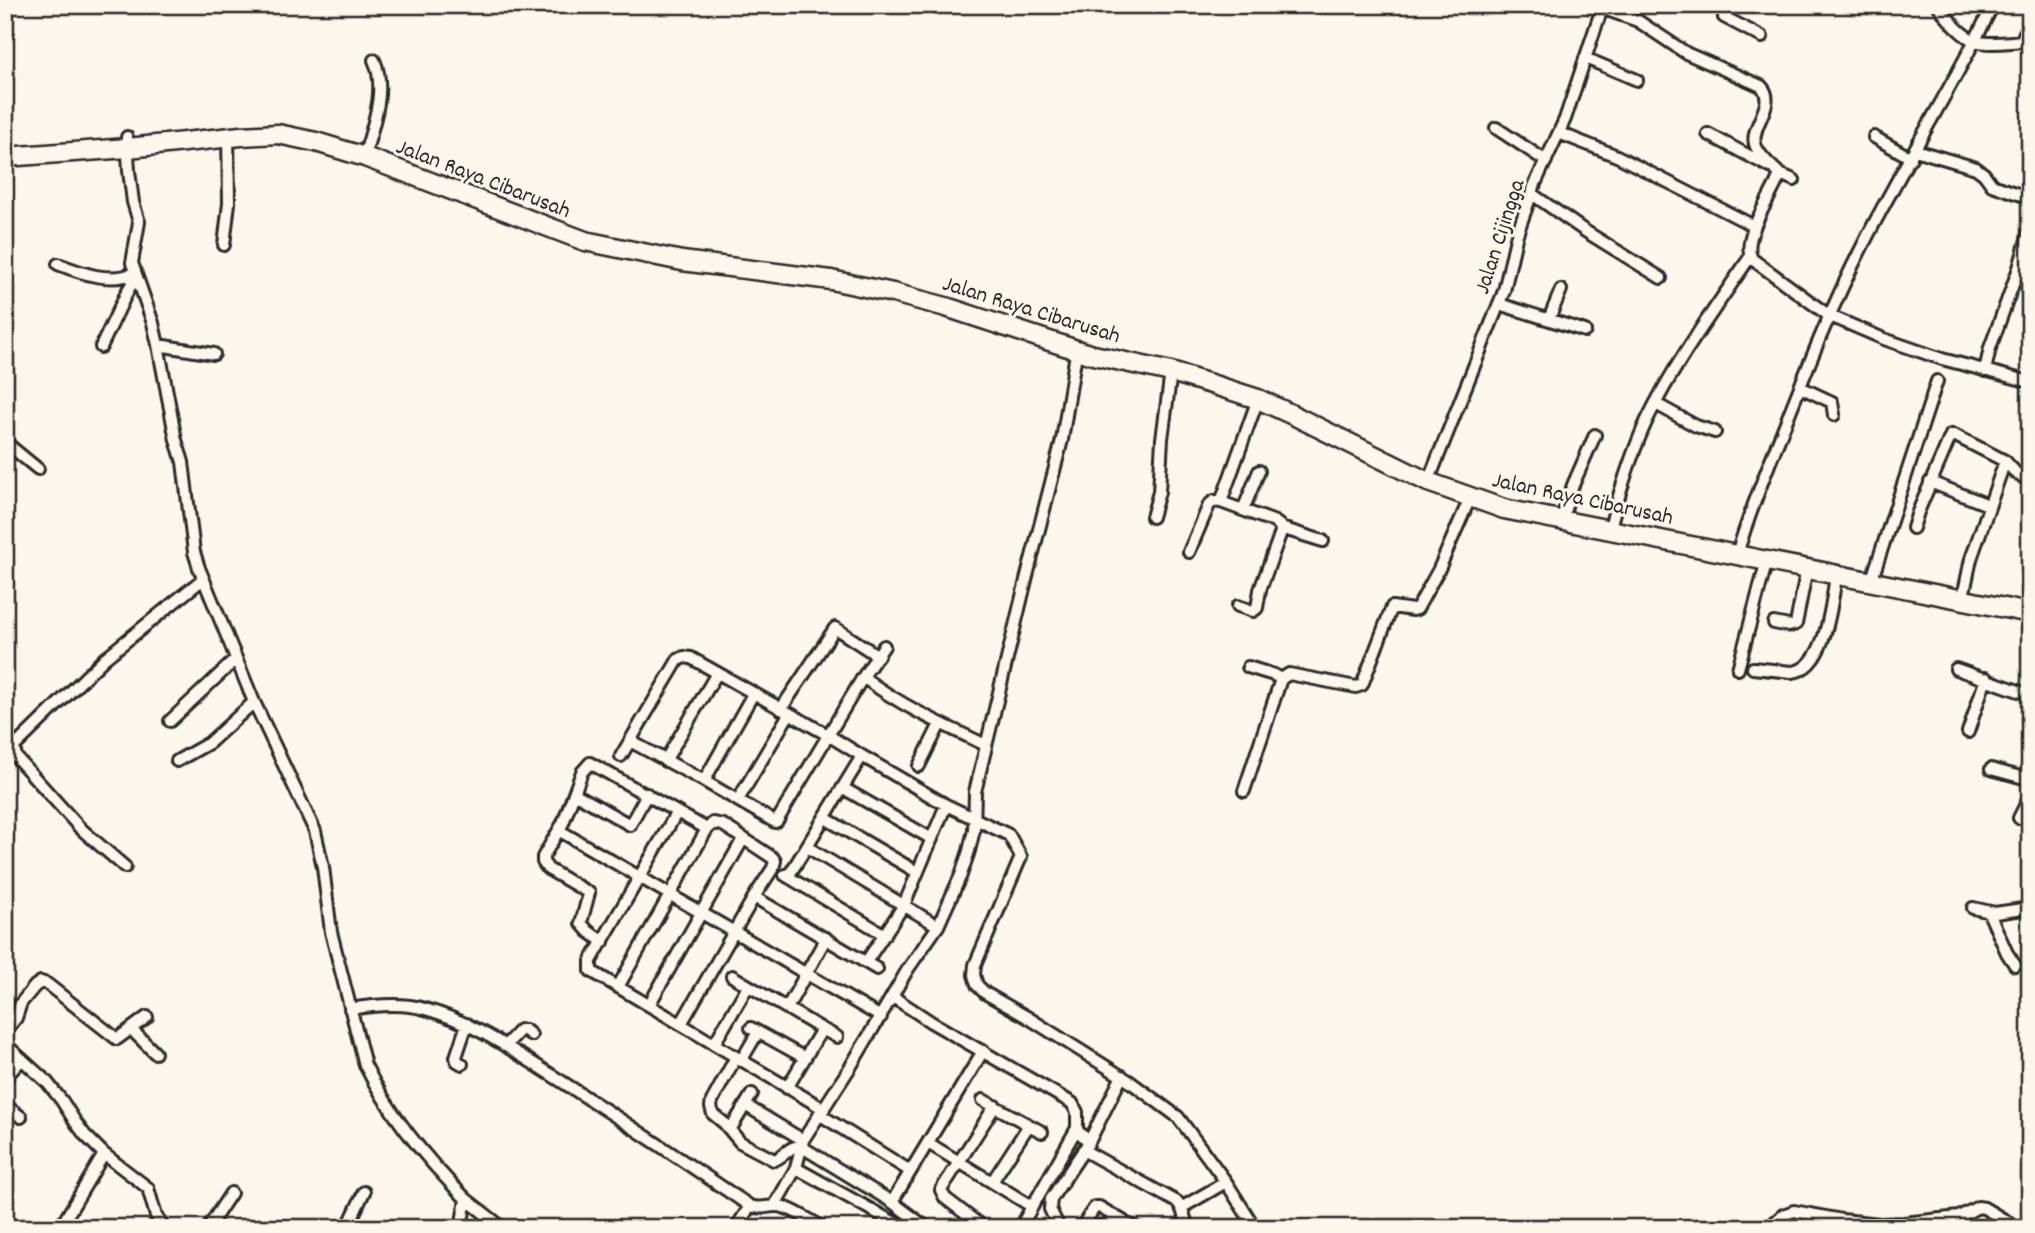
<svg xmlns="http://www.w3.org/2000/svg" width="2035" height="1233" font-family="Dekko,sans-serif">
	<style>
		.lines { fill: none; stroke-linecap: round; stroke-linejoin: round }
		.street-casing { stroke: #2b2b2b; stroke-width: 16 }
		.primary-casing { stroke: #2b2b2b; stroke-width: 23 }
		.street { stroke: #fbf7ec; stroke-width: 10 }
		.primary { stroke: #fbf7ec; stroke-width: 18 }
		.labels { text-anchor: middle; stroke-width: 6; stroke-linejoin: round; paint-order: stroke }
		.street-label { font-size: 23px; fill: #2b2b2b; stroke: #fbf7ec }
	</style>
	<rect width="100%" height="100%" fill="#fbf7ec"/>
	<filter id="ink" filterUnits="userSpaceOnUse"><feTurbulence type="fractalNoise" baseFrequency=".0143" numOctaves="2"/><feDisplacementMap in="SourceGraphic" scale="14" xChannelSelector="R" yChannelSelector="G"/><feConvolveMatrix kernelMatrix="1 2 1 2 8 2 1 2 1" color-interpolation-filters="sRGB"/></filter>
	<g filter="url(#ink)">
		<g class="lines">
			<defs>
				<path id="street" d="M 1593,5 L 1638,21 L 1686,53 L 1761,86 C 1778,103 1750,125 1755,144 C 1758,155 1772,167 1780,174 C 1773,196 1740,237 1752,259 L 1828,315 L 1884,339 L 1942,359 L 2030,382
					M 1727,5 L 1724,17 L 1762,37
					M 1938,5 C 1948,19 1962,38 1979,42 C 1994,45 2014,41 2030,41
					M 2021,41 L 2030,23
					M 1585,58 L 1637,80
					M 1496,128 L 1546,161
					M 1559,133 L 1617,156 L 1754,226
					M 1708,134 L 1770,167
					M 127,137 L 129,171 L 133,202 L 139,222 L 132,263 L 153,323 L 158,345 L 176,440 L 183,462 L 194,552 L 199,568 L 254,702 L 315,831 L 323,867 L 331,932 L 365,1065 C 389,1114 427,1160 466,1199 L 461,1228
					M 1874,137 L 1911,158
					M 1915,150 L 1976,168 L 1984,174 L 1992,185 L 2030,198
					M 365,154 C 373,125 387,89 374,60
					M 1780,174 L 1794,180
					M 1532,194 L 1585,231 L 1661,278
					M 224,245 L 229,203 L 228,134
					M 58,264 C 81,273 110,284 134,273
					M 1499,304 L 1585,331
					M 1549,319 L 1561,290
					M 158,345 L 214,354
					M 101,347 L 128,290 L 136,277
					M 1985,371 L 1990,348 L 2019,268 L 2030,229
					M 5,382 L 5,392
					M 1800,387 L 1832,402 L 1834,415
					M 1656,404 L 1696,426 L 1715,432
					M 5,442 L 38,469
					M 2005,461 L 2016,473 L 2030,481
					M 1428,482 L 1504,291 L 1517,234 L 1535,184 L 1565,119 L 1603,5
					M 1930,482 L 1988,505
					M 1243,510 L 1259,471
					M 1152,517 L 1159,492 L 1162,439 L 1171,372
					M 1562,518 L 1573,485 L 1595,435
					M 1610,527 C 1620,491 1631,454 1647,420 C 1675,362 1714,310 1750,257
					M 1281,528 L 1323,541
					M 1913,528 L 1918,512 L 1951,435 L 1954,435 L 2005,461 L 1971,559 L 1963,597
					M 1738,551 C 1751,507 1769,465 1786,422 C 1810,361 1834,301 1864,243 C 1905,162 1953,86 1993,5
					M 1189,552 L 1209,505 L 1214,501 L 1221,502
					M 1872,579 L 1937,381
					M 1238,606 L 1253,611 L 1257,608 L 1260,590 L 1281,532 L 1280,526 L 1275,522 L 1221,502 L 1258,399
					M 1774,623 L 1789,626 L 1796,624 L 1807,568
					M 1248,667 L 1274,675 L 1281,679
					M 1753,668 L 1792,672 C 1826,669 1832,601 1836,575
					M 1738,669 L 1767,560
					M 1956,669 L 2030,695
					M 863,677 C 901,706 943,725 986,745
					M 781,709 L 835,628 L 878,656
					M 170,721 L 236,659
					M 1968,732 L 1986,678
					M 630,741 L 704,781 L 753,694
					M 621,756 L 678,660 L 684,657 L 691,658 L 828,735 L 862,756
					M 177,761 L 209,743 L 254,702
					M 665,761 L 717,673
					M 919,766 L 940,724
					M 1991,769 L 2024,778 L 2030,782
					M 704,781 L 775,822 L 777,821 L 863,677 L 884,646
					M 843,788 L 932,839
					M 1244,791 L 1281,679 L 1289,674 L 1356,687 L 1362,685 L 1392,607 L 1413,610 L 1417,609 L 1439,569 L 1470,498
					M 574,793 L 630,825 L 647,794
					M 738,800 L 789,714
					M 677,812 L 591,961 L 591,971 L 824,1109
					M 825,818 L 917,872
					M 2019,818 L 2030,796
					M 560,831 L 881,1017
					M 807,847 L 938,926
					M 125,867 L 80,828 L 16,757 L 14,747 L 105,658 L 203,579
					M 785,875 L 885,935
					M 788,877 L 862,756 L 946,805 L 1009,835 L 1021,857 L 975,965 L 974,975 L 977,985 L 985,993 L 1027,1017 L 1129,1081 L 1178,1117 L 1226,1182 L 1255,1228
					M 754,897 L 877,969
					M 1973,908 L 1995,913 L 2030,908
					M 1989,913 L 2007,953 L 2015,965
					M 603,942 L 588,931 L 581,923 L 589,893 L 548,869 L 543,862 L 543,857 L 563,823 L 582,772 L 590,763 L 707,829 L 713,823 L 723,825 L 773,858 L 775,861 L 773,868 L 754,897 L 681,1024
					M 866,962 L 904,905 L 946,805
					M 732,976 L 822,1029 L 787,1088
					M 618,987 L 707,829
					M 893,997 L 931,1022 L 1072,1103 L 1077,1112 L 1077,1130 L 1089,1142
					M 649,1005 L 743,839
					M 787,1008 L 826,938
					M 350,1009 C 374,1005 402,1002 425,1009 C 473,1022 512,1050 553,1076 C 619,1118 685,1162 750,1206 C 764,1211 771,1203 783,1207 C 797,1211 811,1221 823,1228
					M 751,1028 L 805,1058
					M 131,1029 L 155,1053
					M 822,1029 L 837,1037
					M 5,1032 L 16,1018 L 21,1003 L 35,986 L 41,982 L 47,984 L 117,1039 L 147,1017
					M 5,1044 L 47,1082 L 62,1101 L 76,1123 L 85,1135 L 104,1154 L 148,1188 L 156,1216 L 164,1228
					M 714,1044 L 748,986
					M 505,1046 L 520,1030 L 525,1030 L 531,1035
					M 736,1057 L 712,1101 L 711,1107 L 713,1114 L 724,1123 L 740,1142 L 774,1160 C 784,1157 790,1144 802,1147 L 892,1202 L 927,1228
					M 741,1061 L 758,1032
					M 462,1064 L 457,1061 L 456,1057 L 467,1024
					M 5,1078 L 22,1059
					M 983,1100 L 1029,1125 L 992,1182
					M 5,1105 L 21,1117
					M 745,1105 L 803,1140
					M 819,1114 L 910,1171
					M 1029,1125 L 1042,1132
					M 730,1130 L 752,1094
					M 928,1143 L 1031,1206
					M 1083,1150 L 1177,1202 L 1181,1206 L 1188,1228
					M 796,1168 L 803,1140 L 851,1066 L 908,969 L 938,926 L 961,875 L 969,851 L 974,830 L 975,792 L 1026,580 L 1062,440 L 1077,347
					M 466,1199 L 503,1228
					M 892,1202 L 983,1051
					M 775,1205 L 796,1168 L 904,1228
					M 1181,1208 L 1226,1182
					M 60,1228 L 104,1154
					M 208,1228 L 231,1193
					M 349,1228 L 350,1222 L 364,1192
					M 736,1228 L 750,1206
					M 984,1228 L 945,1198 L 941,1190 L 995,1106
					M 1020,1228 L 1077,1128
					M 1059,1228 L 1050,1209 L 1051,1199 L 1089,1142 L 1122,1076
					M 1081,1228 L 1095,1207 L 1099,1207 L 1123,1221
					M 1094,1228 C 1113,1222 1118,1218 1136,1228
					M 1768,1228 L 1783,1215 L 1794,1211 L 1842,1220 L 1880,1224 L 1904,1223 L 1959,1217 L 1978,1207 L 1984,1208 L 2018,1228"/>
				<path id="primary" d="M 5,157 L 128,148 L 241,136 L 278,134 L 316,142 L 365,157 L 585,241 L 682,261 L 831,280 L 893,293 L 946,307 L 1089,354 L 1171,372 L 1211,384 L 1258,399 L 1293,415 L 1428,482 L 1504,509 L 2030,613"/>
			</defs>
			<use href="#street" class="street-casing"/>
			<use href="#primary" class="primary-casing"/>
			<use href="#street" class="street"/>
			<use href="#primary" class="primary"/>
		</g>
	</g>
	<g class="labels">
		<g class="street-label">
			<text transform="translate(484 177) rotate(21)" y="8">Jalan Raya Cibarusah</text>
			<text transform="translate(1498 236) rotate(-72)" y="8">Jalan Cijingga</text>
			<text transform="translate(1032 308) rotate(17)" y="8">Jalan Raya Cibarusah</text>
			<text transform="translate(1583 497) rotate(12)" y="8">Jalan Raya Cibarusah</text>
		</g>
	</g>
	<rect width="2035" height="1233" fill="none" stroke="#fbf7ec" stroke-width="28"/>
	<rect x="14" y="14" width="2007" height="1205" fill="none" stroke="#2b2b2b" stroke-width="2.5" filter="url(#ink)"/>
</svg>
